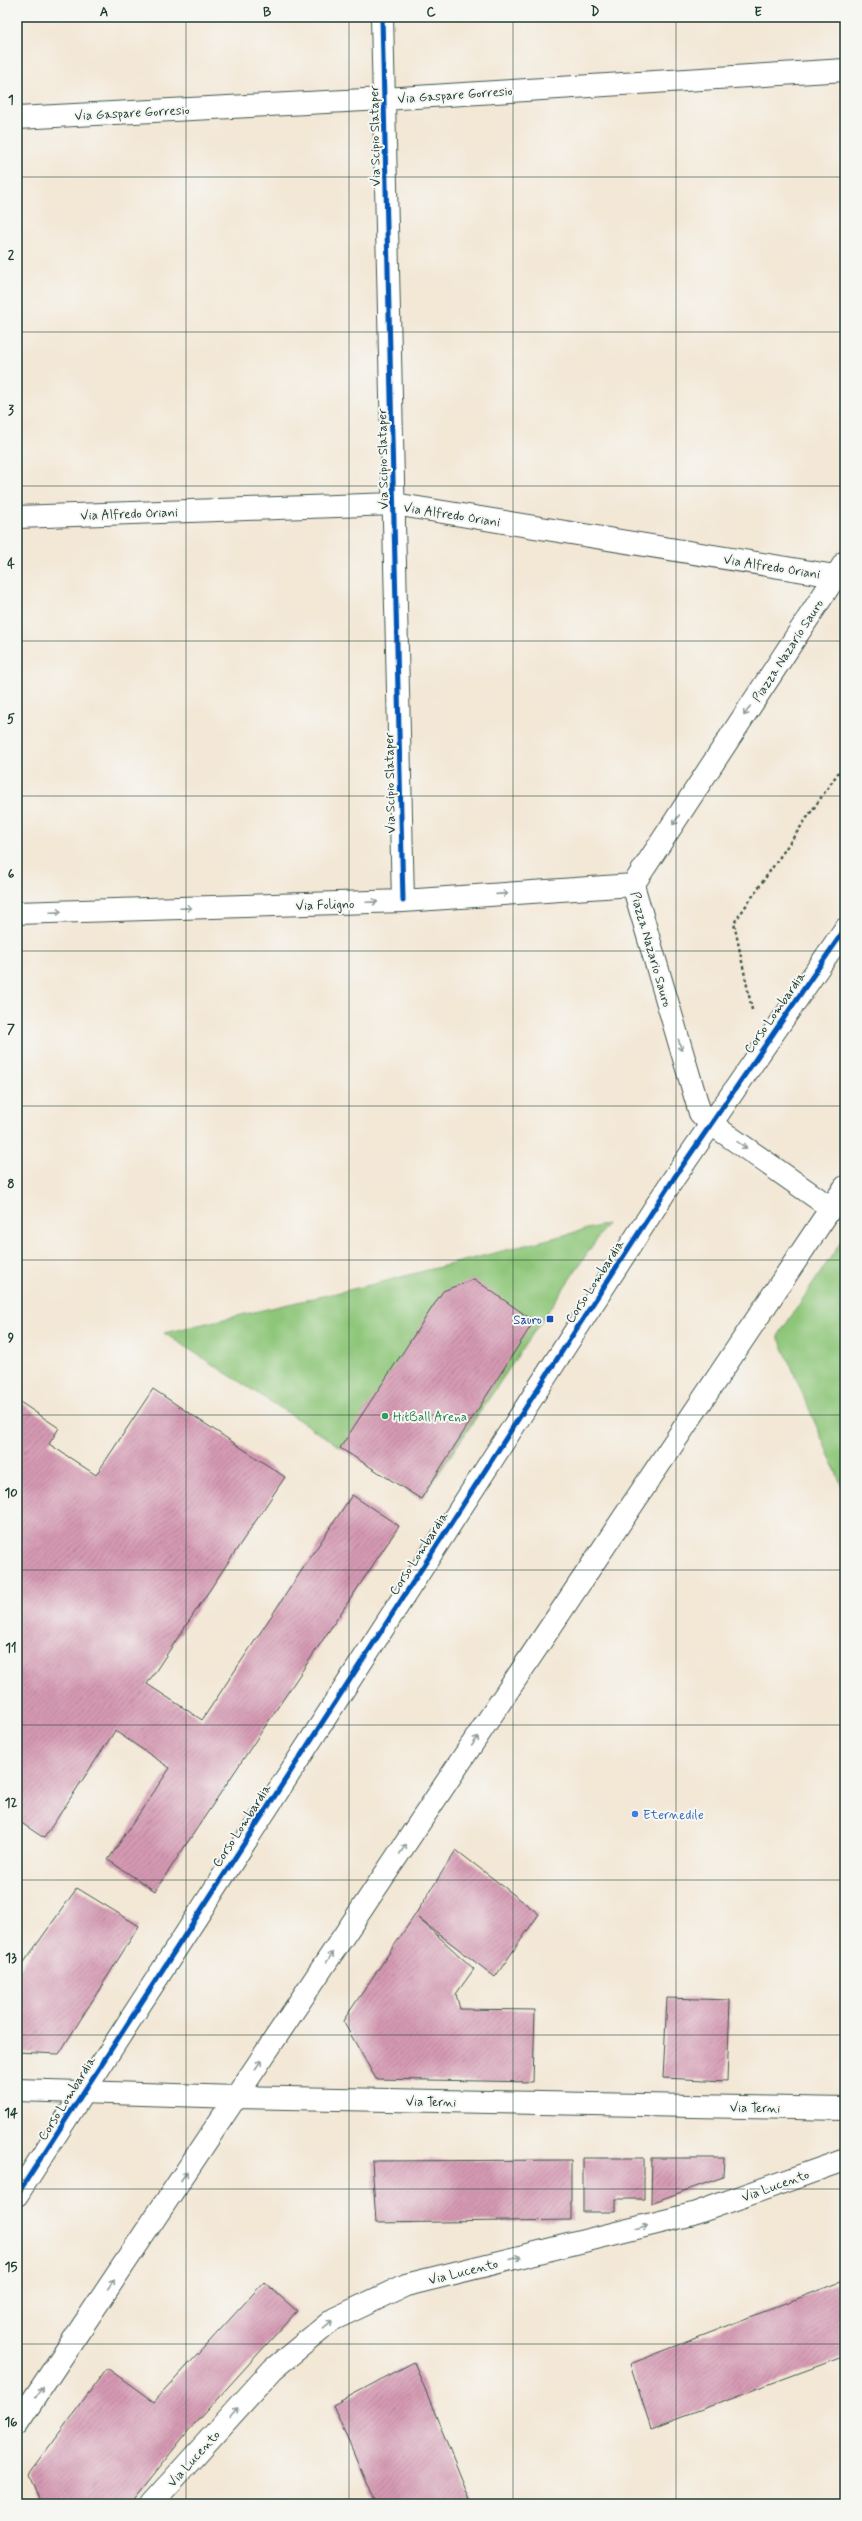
<svg xmlns="http://www.w3.org/2000/svg" width="862" height="2521" font-family="Mynerve,sans-serif">
	<style>
		.green { fill: #8ec679; stroke: #568256 }
		.building { fill: url(#building-hatch) }
		.lines { fill: none; stroke-linecap: round; stroke-linejoin: round }
		.minor-casing { stroke: #3f564c; stroke-width: 24 }
		.tertiary-casing { stroke: #3f564c; stroke-width: 24 }
		.path { stroke: #3f564c; stroke-width: 2.5; stroke-dasharray: 3 3; stroke-linecap: butt }
		.minor { stroke: #fff; stroke-width: 22 }
		.tertiary { stroke: #fff; stroke-width: 22 }
		.cycleway-casing { stroke: #f6f6f2; stroke-width: 8 }
		.cycleway { stroke: #0057b8; stroke-width: 5 }
		.oneway { stroke: #8f9e9a }
		.grid { fill: none; stroke: #1f3d34; stroke-width: 1; stroke-opacity: 0.55 }
		.transit-dot { fill: #1a4fb4; stroke: #f6f6f2; stroke-width: 1.5 }
		.leisure-dot { fill: #2e9e5b; stroke: #f6f6f2; stroke-width: 1.5 }
		.shop-dot { fill: #3f7fe0; stroke: #f6f6f2; stroke-width: 1.5 }
		.labels { text-anchor: middle; stroke-width: 4; stroke-linejoin: round; paint-order: stroke }
		.street-label { font-size: 13px; fill: #1f3d34; stroke: #f6f6f2 }
		.transit-label { font-size: 13px; fill: #164399; stroke: #f6f6f2; text-anchor: end }
		.leisure-label { font-size: 13px; fill: #27864d; stroke: #f6f6f2; text-anchor: start }
		.shop-label { font-size: 13px; fill: #366cbe; stroke: #f6f6f2; text-anchor: start }
		.neatline { fill: none; stroke: #1f3d34; stroke-width: 1.5 }
		.grid-label { font-size: 13px; text-anchor: middle; font-weight: bold; fill: #1f3d34 }
	</style>
	<defs>
		<pattern id="building-hatch" width="6" height="6" patternUnits="userSpaceOnUse"><rect width="6" height="6" fill="#d599b2"/><path d="M-1 1l2-2M0 6l6-6M5 7l2-2" fill="none" stroke="#ac7e92"/></pattern>
	</defs>
	<rect width="100%" height="100%" fill="#f6f6f2"/>
	<filter id="ink" filterUnits="userSpaceOnUse"><feTurbulence type="fractalNoise" baseFrequency=".025" numOctaves="2"/><feDisplacementMap in="SourceGraphic" scale="8" xChannelSelector="R" yChannelSelector="G"/><feConvolveMatrix kernelMatrix="1 2 1 2 8 2 1 2 1" color-interpolation-filters="sRGB"/></filter>
	<filter id="wash" filterUnits="userSpaceOnUse"><feTurbulence type="fractalNoise" baseFrequency=".012" numOctaves="4" result="noise"/><feDisplacementMap in="SourceGraphic" scale="16" xChannelSelector="R" yChannelSelector="G"/><feGaussianBlur stdDeviation="0.9" result="paint"/><feColorMatrix in="noise" values="0 0 0 0 0 0 0 0 0 0 0 0 0 0 0 0 0 1.4 0 .05"/><feComposite in="paint" operator="in"/></filter>
	<g filter="url(#wash)">
		<rect width="100%" height="100%" fill="#f3e7d5"/>
		<path class="green" d="M 607,1224 L 421,1499 L 164,1333 L 370,1285 Z
			M 845,1236 L 845,1493 L 778,1336 Z"/>
		<g id="blocks">
			<path class="building" d="M 474,1279 L 534,1321 L 421,1499 L 340,1448 L 443,1291 Z
				M 153,1389 L 285,1477 L 147,1684 L 202,1720 L 352,1495 L 399,1526 L 155,1891 L 108,1860 L 170,1768 L 115,1731 L 44,1838 L 17,1820 L 17,1400 L 59,1428 L 49,1444 L 96,1475 Z
				M 456,1850 L 539,1914 L 495,1977 L 418,1918 L 474,1969 L 456,1994 L 460,2009 L 535,2010 L 533,2082 L 376,2079 L 343,2021 L 415,1915 Z
				M 77,1888 L 139,1926 L 59,2054 L 17,2052 L 17,1972 Z
				M 667,1998 L 730,2000 L 727,2081 L 663,2078 Z
				M 583,2158 L 644,2158 L 644,2199 L 616,2199 L 616,2212 L 583,2212 Z
				M 652,2158 L 724,2158 L 723,2177 L 651,2203 Z
				M 571,2160 L 571,2220 L 376,2223 L 372,2161 Z
				M 845,2280 L 845,2356 L 651,2428 L 630,2364 Z
				M 264,2282 L 297,2311 L 189,2430 L 130,2504 L 41,2504 L 29,2474 L 107,2368 L 154,2402 Z
				M 414,2362 L 472,2504 L 375,2504 L 333,2405 Z"/>
		</g>
	</g>
	<g filter="url(#ink)">
		<use href="#blocks" fill-opacity="0" stroke="#3f564c" stroke-width="1"/>
		<g class="lines">
			<defs>
				<path id="minor" d="M 382,17 L 403,901
					M 17,118 L 384,99 L 845,70
					M 17,517 L 394,504 L 835,576
					M 17,913 L 403,901 L 633,885
					M 831,1208 L 710,1123 L 700,1113 L 633,885 L 845,562
					M 17,2090 L 236,2097 L 845,2109
					M 151,2504 L 273,2369 L 334,2319 L 406,2285 L 693,2214 L 845,2160"/>
				<path id="tertiary" d="M 17,2195 L 674,1178 L 845,929
					M 17,2424 L 845,1187"/>
			</defs>
			<use href="#minor" class="minor-casing"/>
			<use href="#tertiary" class="tertiary-casing"/>
			<path class="path" d="M 752,1010 L 734,923 L 845,763"/>
			<use href="#minor" class="minor"/>
			<use href="#tertiary" class="tertiary"/>
			<defs>
				<path id="cycleway" d="M 382,17 L 403,901
					M 17,2195 L 674,1178 L 845,929"/>
			</defs>
			<use href="#cycleway" class="cycleway-casing"/>
			<use href="#cycleway" class="cycleway"/>
		</g>
		<defs><path id="oneway-shaft" d="M-6 0H5M1.5-3L5.5 0L1.5 3" fill="none" stroke-width="1.6" stroke-linecap="round" stroke-linejoin="round"/></defs>
		<g class="oneway">
			<use href="#oneway-shaft" transform="translate(747 711) rotate(123)"/>
			<use href="#oneway-shaft" transform="translate(676 820) rotate(123)"/>
			<use href="#oneway-shaft" transform="translate(502 894) rotate(-4)"/>
			<use href="#oneway-shaft" transform="translate(372 902) rotate(-2)"/>
			<use href="#oneway-shaft" transform="translate(186 908) rotate(-2)"/>
			<use href="#oneway-shaft" transform="translate(56 912) rotate(-2)"/>
			<use href="#oneway-shaft" transform="translate(680 1045) rotate(74)"/>
			<use href="#oneway-shaft" transform="translate(742 1145) rotate(35)"/>
			<use href="#oneway-shaft" transform="translate(475 1741) rotate(-56)"/>
			<use href="#oneway-shaft" transform="translate(403 1849) rotate(-56)"/>
			<use href="#oneway-shaft" transform="translate(330 1957) rotate(-56)"/>
			<use href="#oneway-shaft" transform="translate(258 2065) rotate(-56)"/>
			<use href="#oneway-shaft" transform="translate(184 2176) rotate(-56)"/>
			<use href="#oneway-shaft" transform="translate(642 2227) rotate(-14)"/>
			<use href="#oneway-shaft" transform="translate(516 2258) rotate(-14)"/>
			<use href="#oneway-shaft" transform="translate(111 2284) rotate(-56)"/>
			<use href="#oneway-shaft" transform="translate(328 2324) rotate(-40)"/>
			<use href="#oneway-shaft" transform="translate(39 2392) rotate(-56)"/>
			<use href="#oneway-shaft" transform="translate(234 2413) rotate(-48)"/>
		</g>
	</g>
	<path class="grid" d="M 186,17 L 186,2504M 349,17 L 349,2504M 513,17 L 513,2504M 676,17 L 676,2504M 17,177 L 845,177M 17,332 L 845,332M 17,486 L 845,486M 17,641 L 845,641M 17,796 L 845,796M 17,951 L 845,951M 17,1106 L 845,1106M 17,1260 L 845,1260M 17,1415 L 845,1415M 17,1570 L 845,1570M 17,1725 L 845,1725M 17,1880 L 845,1880M 17,2035 L 845,2035M 17,2189 L 845,2189M 17,2344 L 845,2344"/>
	<rect class="transit-dot" x="546" y="1315" width="8" height="8" rx="2"/>
	<circle class="leisure-dot" cx="385" cy="1416" r="4"/>
	<circle class="shop-dot" cx="635" cy="1814" r="4"/>
	<g class="labels">
		<g class="street-label">
			<text transform="translate(455 94) rotate(-4)" y="5">Via Gaspare Gorresio</text>
			<text transform="translate(132 112) rotate(-3)" y="5">Via Gaspare Gorresio</text>
			<text transform="translate(374 136) rotate(-91)" y="5">Via Scipio Slataper</text>
			<text transform="translate(382 459) rotate(-91)" y="5">Via Scipio Slataper</text>
			<text transform="translate(129 513) rotate(-2)" y="5">Via Alfredo Oriani</text>
			<text transform="translate(452 514) rotate(9)" y="5">Via Alfredo Oriani</text>
			<text transform="translate(772 566) rotate(9)" y="5">Via Alfredo Oriani</text>
			<text transform="translate(787 650) rotate(-57)" y="5">Piazza Nazario Sauro</text>
			<text transform="translate(389 783) rotate(-91)" y="5">Via Scipio Slataper</text>
			<text transform="translate(325 904) rotate(-2)" y="5">Via Foligno</text>
			<text transform="translate(652 949) rotate(74)" y="5">Piazza Nazario Sauro</text>
			<text transform="translate(774 1012) rotate(-55)" y="5">Corso Lombardia</text>
			<text transform="translate(594 1281) rotate(-57)" y="5">Corso Lombardia</text>
			<text transform="translate(418 1553) rotate(-57)" y="5">Corso Lombardia</text>
			<text transform="translate(241 1825) rotate(-57)" y="5">Corso Lombardia</text>
			<text transform="translate(66 2098) rotate(-58)" y="5">Corso Lombardia</text>
			<text transform="translate(431 2101) rotate(1)" y="5">Via Terni</text>
			<text transform="translate(755 2107) rotate(1)" y="5">Via Terni</text>
			<text transform="translate(775 2185) rotate(-20)" y="5">Via Lucento</text>
			<text transform="translate(463 2271) rotate(-14)" y="5">Via Lucento</text>
			<text transform="translate(193 2458) rotate(-48)" y="5">Via Lucento</text>
		</g>
		<g class="transit-label">
			<text x="542" y="1324">Sauro</text>
		</g>
		<g class="leisure-label">
			<text x="393" y="1421">HitBall Arena</text>
		</g>
		<g class="shop-label">
			<text x="643" y="1819">Eternedile</text>
		</g>
	</g>
	<rect width="862" height="2521" fill="none" stroke="#f6f6f2" stroke-width="44"/>
	<rect x="22" y="22" width="818" height="2477" class="neatline"/>
	<g class="grid-label">
		<text x="104" y="16">A</text>
		<text x="267" y="16">B</text>
		<text x="431" y="16">C</text>
		<text x="595" y="16">D</text>
		<text x="758" y="16">E</text>
		<text x="11" y="104">1</text>
		<text x="11" y="259">2</text>
		<text x="11" y="414">3</text>
		<text x="11" y="568">4</text>
		<text x="11" y="723">5</text>
		<text x="11" y="878">6</text>
		<text x="11" y="1033">7</text>
		<text x="11" y="1188">8</text>
		<text x="11" y="1342">9</text>
		<text x="11" y="1497">10</text>
		<text x="11" y="1652">11</text>
		<text x="11" y="1807">12</text>
		<text x="11" y="1962">13</text>
		<text x="11" y="2117">14</text>
		<text x="11" y="2271">15</text>
		<text x="11" y="2426">16</text>
	</g>
</svg>
